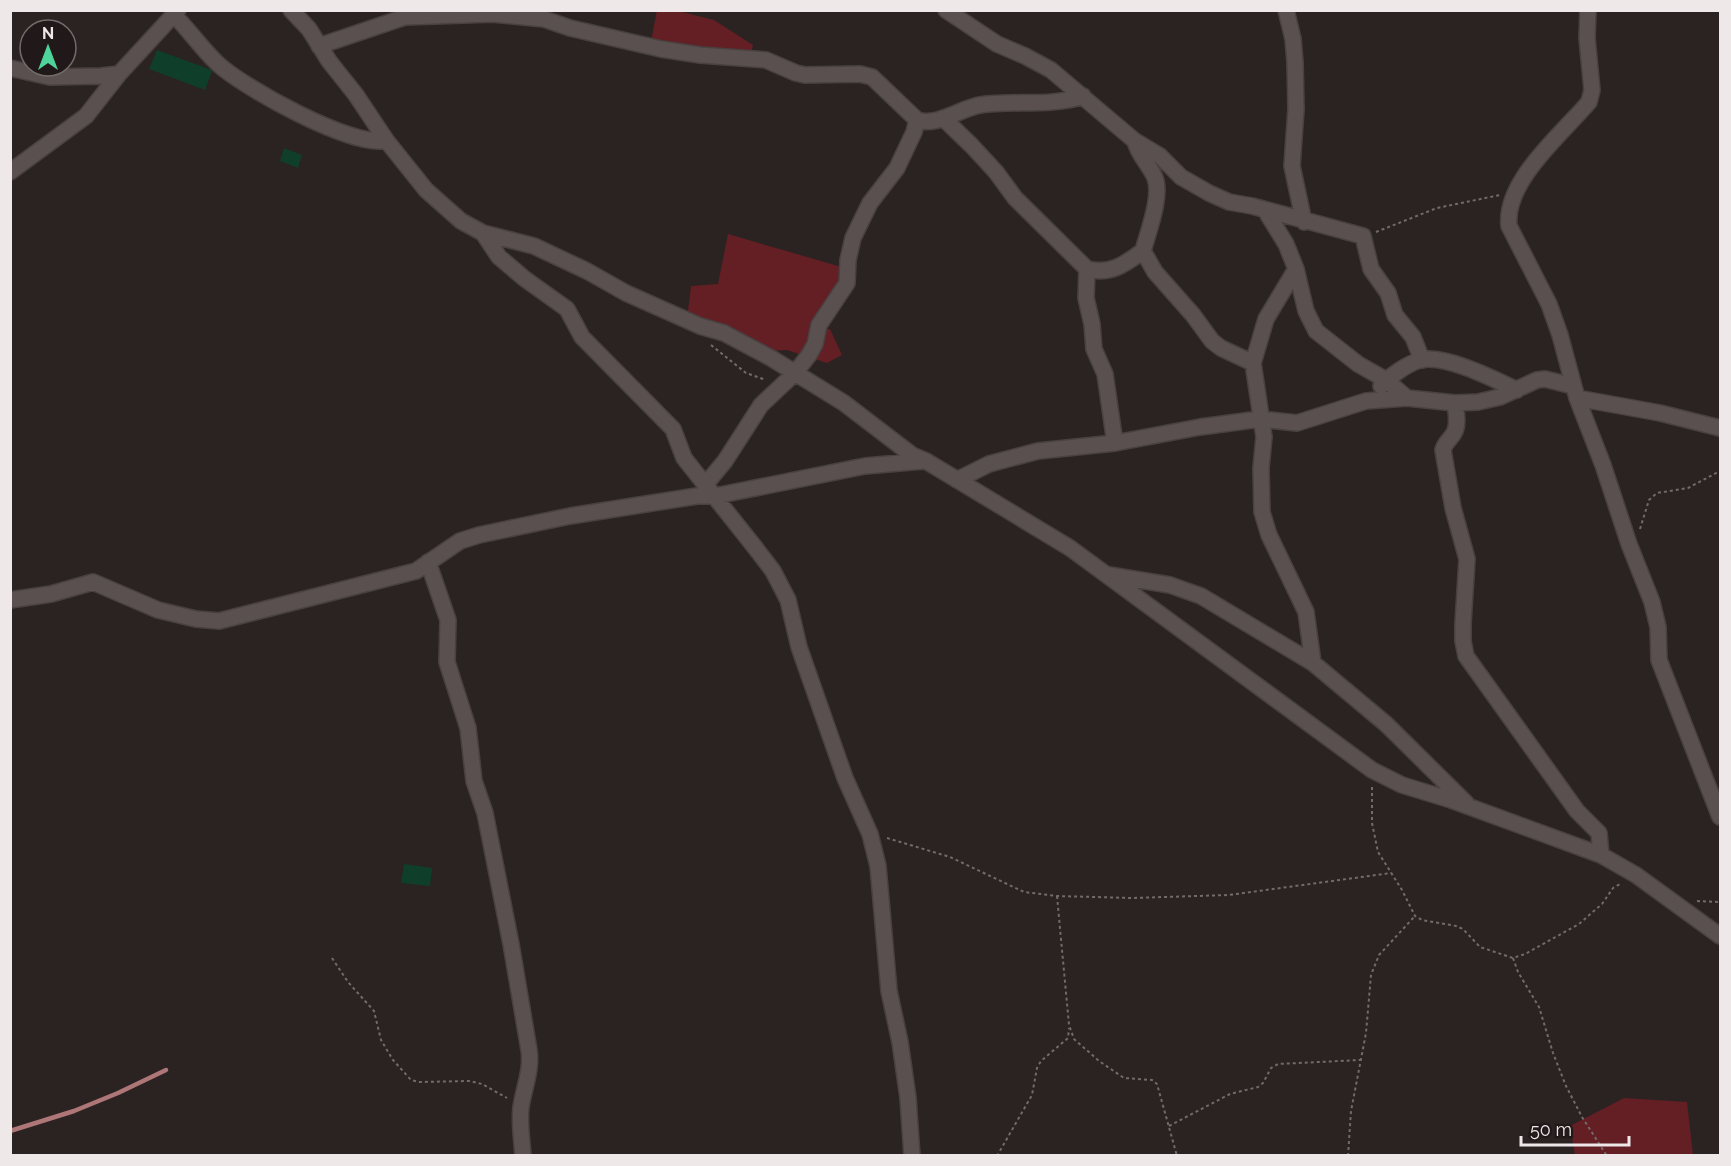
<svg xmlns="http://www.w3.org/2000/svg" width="1731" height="1166" font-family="Raleway,sans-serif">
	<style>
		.green { fill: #631f23 }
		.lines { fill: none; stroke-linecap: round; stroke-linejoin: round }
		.stream { stroke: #ad7677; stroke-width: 4.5 }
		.building { fill: #0f3f2b }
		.street-casing { stroke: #484140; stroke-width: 18 }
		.path { stroke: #736b6b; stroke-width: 2; stroke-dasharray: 3 3; stroke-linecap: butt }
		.street { stroke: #5a504f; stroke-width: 15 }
	</style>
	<rect width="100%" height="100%" fill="#2b2222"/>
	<path class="green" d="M 657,10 L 678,11 L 714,20 L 753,45 L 750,59 L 650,47 Z
		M 728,234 L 845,268 L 843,282 L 815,328 L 830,329 L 842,355 L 827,363 L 787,350 L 770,351 L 687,319 L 691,286 L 718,284 Z
		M 1624,1098 L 1687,1102 L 1693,1155 L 1575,1155 L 1570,1126 Z"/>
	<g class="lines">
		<path class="stream" d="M 10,1131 L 74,1111 L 118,1093 L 166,1070"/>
	</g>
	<path class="building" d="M 157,50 L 209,69 L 212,71 L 205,90 L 149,69 Z
		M 284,148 L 302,155 L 298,168 L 280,161 Z
		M 404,864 L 432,868 L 430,886 L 401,883 Z"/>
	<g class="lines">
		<defs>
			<path id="street" d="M 291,10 L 309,29 L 329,61 L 356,95 L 386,140 L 426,190 L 461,221 L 483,233 L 534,246 L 587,271 L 626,293 L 700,326 L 724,333 L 771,358 L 844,403 L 912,455 L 926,461 L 1070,548 L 1372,770 L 1402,785 L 1451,800 L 1601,855 L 1636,875 L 1720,936
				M 946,10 L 997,44 L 1025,56 L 1051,70 L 1135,141 L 1160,156 L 1181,177 L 1209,193 L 1229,202 L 1252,206 L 1363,236 L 1371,269 L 1388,293 L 1395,315 L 1413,337 L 1422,360
				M 1286,10 L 1293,39 L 1295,62 L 1296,109 L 1292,166 L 1304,222
				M 1588,10 L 1587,38 L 1592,90 L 1589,102 C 1562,134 1504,181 1509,226 L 1549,304 L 1560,335 L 1577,398 L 1603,465 L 1629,544 L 1652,602 L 1658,627 L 1659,660 L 1720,817
				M 174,15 C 189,30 202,49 217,63 C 242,87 354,149 386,140
				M 319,46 L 405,17 L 493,14 L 544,19 L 570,28 L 661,49 L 700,55 L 766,60 L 796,73 L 805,75 L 860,74 L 872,77 L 917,120 C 937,127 961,108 980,105 C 1013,100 1052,107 1083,96
				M 10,68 L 50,77 L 101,76 L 119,74
				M 943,118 L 972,146 L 996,172 L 1015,198 L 1087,269
				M 10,172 L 86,116 L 119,74 L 178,10
				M 1265,210 L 1286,244 L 1296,269 L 1306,311 L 1316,331 L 1358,364 L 1386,380 L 1407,398
				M 483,233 L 499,257 L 525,279 L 567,309 L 582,337 L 673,429 L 684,458 L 757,550 L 773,571 L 788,600 L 799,647 L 845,778 L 870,834 L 878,866 L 889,991 L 900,1042 L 908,1098 L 912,1156
				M 1143,251 L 1155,272 L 1193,315 L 1212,341 L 1221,348 L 1253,363 L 1264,437 L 1261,468 L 1262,512 L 1269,535 L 1306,612 L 1313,663
				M 1253,363 L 1266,319 L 1296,269
				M 1381,386 C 1390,376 1407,364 1420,360 C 1445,354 1494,379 1517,390
				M 1577,398 L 1660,413 L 1720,428
				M 1455,403 C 1456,413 1459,424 1454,433 C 1450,440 1445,442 1443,450 L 1453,508 L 1467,559 L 1463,624 L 1463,641 L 1466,656 L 1577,811 L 1599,833 L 1601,855
				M 1115,443 L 1105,374 L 1094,349 L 1092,324 L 1086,298 L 1087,269 C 1111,275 1125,264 1143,251 C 1148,232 1162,196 1155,178 C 1150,165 1138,155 1135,141
				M 957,480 L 989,464 L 1038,451 L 1115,443 L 1200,427 L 1260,419 L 1297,423 L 1366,401 L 1407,398 L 1455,403 L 1478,402 L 1500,397 L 1537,380 L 1545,379 L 1573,386
				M 705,485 L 725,461 L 761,405 L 795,373 L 809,355 L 815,344 L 819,325 L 847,283 L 848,260 L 853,238 L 870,203 L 897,168 L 914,132 L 917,120
				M 428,562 L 448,620 L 447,662 L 468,728 L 474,781 L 485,813 L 511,944 L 529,1050 C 532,1070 524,1087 521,1107 C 519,1123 522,1140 523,1156
				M 1109,575 L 1170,585 L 1201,596 L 1313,663 L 1386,724 L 1466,803
				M 10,600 L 51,594 L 93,582 L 158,610 L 196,619 L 219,621 L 416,571 L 460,541 L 479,535 L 570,516 L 697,496 L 715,496 L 865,466 L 923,461"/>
		</defs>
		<use href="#street" class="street-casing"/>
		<path class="path" d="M 1376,232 L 1437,208 L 1500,195
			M 711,345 L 746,373 L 766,380
			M 1640,529 L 1649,500 L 1657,493 L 1688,488 L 1720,471
			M 1372,787 L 1372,823 L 1378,852 L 1402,890 L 1415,916 L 1422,920 L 1456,926 L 1463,929 L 1480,947 L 1513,958 L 1525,954 L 1579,924 L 1602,904 L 1613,888 L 1622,883
			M 887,838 L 950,857 L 1024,892 L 1057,896 L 1132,898 L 1229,895 L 1391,873
			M 1057,896 L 1069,1025 L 1074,1039 L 1099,1061 L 1124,1078 L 1152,1080 L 1157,1084 L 1177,1156
			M 1697,901 L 1720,902
			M 332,958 L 348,982 L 374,1011 L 381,1040 L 393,1060 L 411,1080 L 419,1082 L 470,1081 L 482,1084 L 507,1098
			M 1513,958 L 1518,972 L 1539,1007 L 1553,1053 L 1566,1086 L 1582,1117 L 1607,1156
			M 1169,1126 L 1230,1094 L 1258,1087 L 1263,1083 L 1271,1068 L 1278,1064 L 1360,1060
			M 997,1156 L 1032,1095 L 1037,1068 L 1041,1061 L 1068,1038 L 1069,1028
			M 1348,1156 L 1351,1111 L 1366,1033 L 1371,975 L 1379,955 L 1415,916"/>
		<use href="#street" class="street"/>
	</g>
	<rect width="1731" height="1166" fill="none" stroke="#eee8e8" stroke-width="24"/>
	<g transform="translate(48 48)"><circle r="28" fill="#211919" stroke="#736c6c" stroke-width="1.5"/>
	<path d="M0-4.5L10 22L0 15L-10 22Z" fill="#4ed39a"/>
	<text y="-9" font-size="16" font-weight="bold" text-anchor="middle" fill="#eee8e8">N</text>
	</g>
	<path d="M1521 1136v9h108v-9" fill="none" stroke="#eee8e8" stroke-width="3"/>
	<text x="1530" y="1136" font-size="18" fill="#eee8e8" stroke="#211919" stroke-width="4.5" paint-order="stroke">50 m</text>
</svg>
